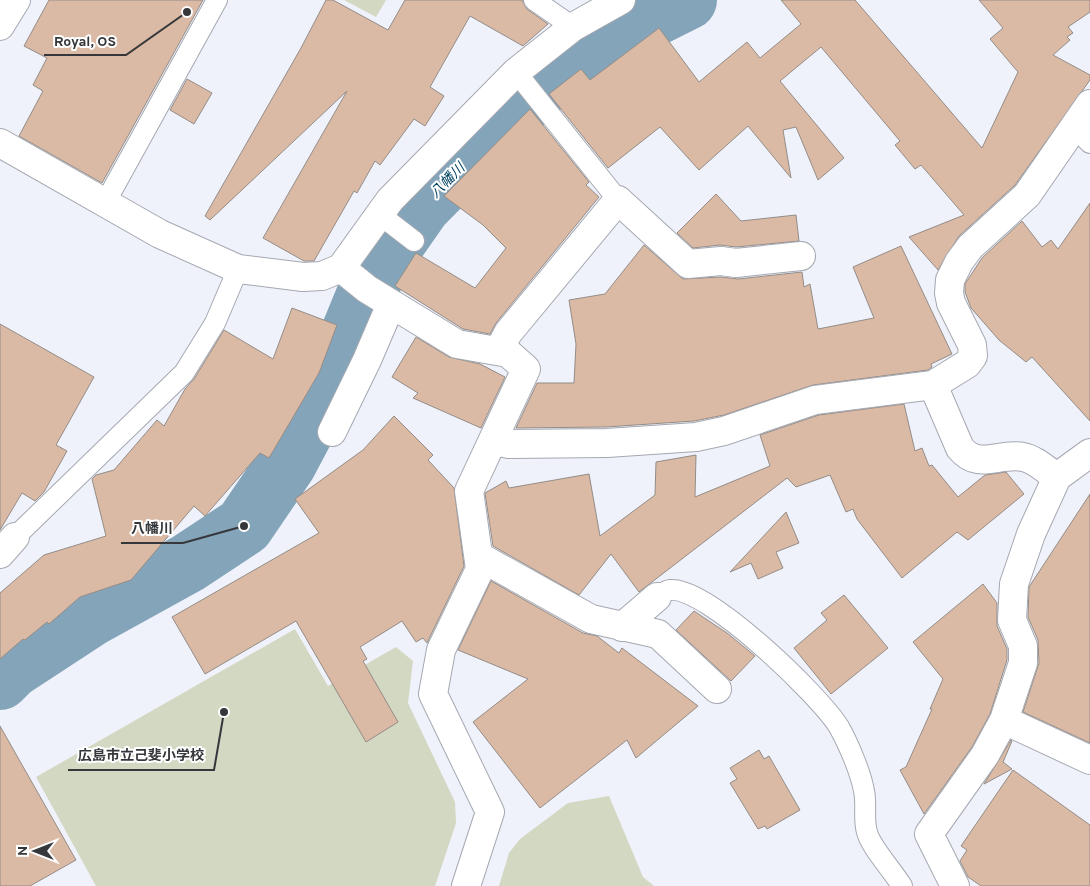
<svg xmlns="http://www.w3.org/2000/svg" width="1090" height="886" font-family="Overpass,'Noto Sans JP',sans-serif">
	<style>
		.green { fill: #d3d8c2 }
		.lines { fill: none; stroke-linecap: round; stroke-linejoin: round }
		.river { stroke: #84a5b9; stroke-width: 60 }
		.building { fill: #dabaa5; stroke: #948c87 }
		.lane-casing { stroke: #a5a8b0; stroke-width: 22 }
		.street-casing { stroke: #a5a8b0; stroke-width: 30 }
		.secondary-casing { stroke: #a5a8b0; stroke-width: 30 }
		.lane { stroke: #fff; stroke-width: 20 }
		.street { stroke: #fff; stroke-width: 28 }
		.secondary { stroke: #fff; stroke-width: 28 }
		.labels { text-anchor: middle; stroke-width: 4; stroke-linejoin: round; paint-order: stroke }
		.water-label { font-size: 14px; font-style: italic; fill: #024461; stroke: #fff }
		.leader { fill: none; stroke: #35373a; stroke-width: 2 }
		.callout-dot { fill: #35373a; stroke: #fff; stroke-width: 2 }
		.callout-label { font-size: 14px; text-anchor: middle; font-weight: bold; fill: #35373a; stroke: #fff; stroke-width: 4; stroke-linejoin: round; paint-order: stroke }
	</style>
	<rect width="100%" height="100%" fill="#eff2fb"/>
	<path class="green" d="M 344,0 L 386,0 L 376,17 Z
		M 295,629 L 328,686 L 396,647 L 413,661 L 408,703 L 455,802 L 456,823 L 435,886 L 96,886 L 36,777 Z
		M 609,796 L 643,877 L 654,886 L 499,886 L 509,853 L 520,839 L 568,803 Z"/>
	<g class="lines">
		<path class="river" d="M 0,680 L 11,669 L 92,616 L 188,563 L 244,526 L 287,463 L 333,376 L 377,269 L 421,206 L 531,95 L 570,63 L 611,38 L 687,0"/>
	</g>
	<path class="building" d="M 49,0 L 203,0 L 102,183 L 19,136 L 43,91 L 33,85 L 47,58 L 24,46 Z
		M 326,0 L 333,0 L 388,30 L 405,0 L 522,0 L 527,9 L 548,24 L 523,46 L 470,16 L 430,87 L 444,96 L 425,126 L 414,119 L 380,165 L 375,161 L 357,193 L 354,191 L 314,261 L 304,261 L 263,238 L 347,91 L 210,220 L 205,216 L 301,48 Z
		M 781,0 L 855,0 L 982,148 L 1018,72 L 990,39 L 1003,28 L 979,0 L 1090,0 L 1090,12 L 1068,27 L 1073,33 L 1067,37 L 1070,40 L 1053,55 L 1090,75 L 1090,80 L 1015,185 L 959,236 L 938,270 L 909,237 L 964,215 L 921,165 L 915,169 L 895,145 L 900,141 L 821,47 L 780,81 L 844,158 L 818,180 L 796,127 L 783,130 L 791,178 L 748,126 L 699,170 L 660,127 L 608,168 L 549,94 L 581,69 L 590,80 L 659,28 L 699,82 L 747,42 L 760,58 L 801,24 Z
		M 187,79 L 212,93 L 194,124 L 170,110 Z
		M 530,109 L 589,182 L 586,185 L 599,197 L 496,323 L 490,334 L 463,329 L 395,286 L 416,253 L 475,288 L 506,248 L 483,225 L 444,196 Z
		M 716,194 L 741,221 L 796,215 L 799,241 L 736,247 L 720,245 L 693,248 L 677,233 Z
		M 1090,203 L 1090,421 L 1032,357 L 1026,362 L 999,340 L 971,308 L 965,292 L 965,284 L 982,258 L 1022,221 L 1042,247 L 1051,240 L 1058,249 Z
		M 644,245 L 683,279 L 721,277 L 738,279 L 802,272 L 804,287 L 810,284 L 818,329 L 874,318 L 853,267 L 901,246 L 952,354 L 931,364 L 932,367 L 928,370 L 813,385 L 724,415 L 694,421 L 606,427 L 516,428 L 537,383 L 574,383 L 576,344 L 569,300 L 605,294 Z
		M 292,308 L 337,325 L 319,373 L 269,458 L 260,453 L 205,516 L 194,506 L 131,580 L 80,597 L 49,624 L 47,622 L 25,640 L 23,639 L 0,659 L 0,593 L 44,555 L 106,536 L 92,479 L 96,475 L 114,470 L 157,420 L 164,426 L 185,389 L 194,379 L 224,330 L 273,359 Z
		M 0,324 L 94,377 L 56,445 L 67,451 L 44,492 L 35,501 L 22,493 L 0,530 Z
		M 416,337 L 449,357 L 480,364 L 505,377 L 481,428 L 413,398 L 418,393 L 392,377 Z
		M 904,404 L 915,451 L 922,448 L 929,466 L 932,465 L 958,497 L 985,475 L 1006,472 L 1024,494 L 968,540 L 957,532 L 902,578 L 857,519 L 853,509 L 846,512 L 830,475 L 796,487 L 787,478 L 639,592 L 611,554 L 579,595 L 493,546 L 485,493 L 506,481 L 509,488 L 589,474 L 600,536 L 655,495 L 656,462 L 696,455 L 695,497 L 770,466 L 760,435 L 819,415 Z
		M 394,416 L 433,455 L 428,460 L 454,488 L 464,566 L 427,643 L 423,638 L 416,642 L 402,621 L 360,647 L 367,659 L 363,661 L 398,722 L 366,742 L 296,621 L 205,674 L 172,617 L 319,533 L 295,499 L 363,450 Z
		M 1090,494 L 1090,743 L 1023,712 L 1039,663 L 1038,640 L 1028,617 L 1029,587 Z
		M 786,512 L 799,543 L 776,552 L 783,568 L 758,579 L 751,563 L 730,572 Z
		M 491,581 L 583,633 L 597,636 L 619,653 L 622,648 L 698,706 L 636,758 L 627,740 L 540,808 L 473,722 L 528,679 L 458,650 Z
		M 983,584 L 997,603 L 997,626 L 1007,649 L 1007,660 L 990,714 L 972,747 L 924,814 L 900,770 L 906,767 L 932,709 L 930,709 L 943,679 L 913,642 Z
		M 844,595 L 888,648 L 831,694 L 794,648 L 827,620 L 821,613 Z
		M 694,611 L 727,633 L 755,656 L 731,681 L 676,630 Z
		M 0,726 L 76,860 L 30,886 L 0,886 Z
		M 1011,740 L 1012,741 L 1003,762 L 1012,769 L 984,784 Z
		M 759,750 L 764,759 L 769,756 L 800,810 L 767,829 L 765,826 L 758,829 L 730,783 L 737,779 L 730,768 Z
		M 1013,770 L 1090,825 L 1090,886 L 981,886 L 968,877 L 960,861 L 967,850 L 961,846 Z"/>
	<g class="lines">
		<defs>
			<path id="lane" d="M 534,0 L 573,27
				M 516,72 L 618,200
				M 1079,121 L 1082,135 L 1090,143
				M 105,203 L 217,0
				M 379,214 L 414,241
				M 15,537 L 184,373 L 215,323 L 238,269
				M 657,597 C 661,595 666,590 670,590 C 707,586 820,696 839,727 C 848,743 861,773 864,791 C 867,804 863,819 867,832 C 870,846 893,871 902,886"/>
			<path id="street" d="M 0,143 L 160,234 L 238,269 L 303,277 L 322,276 L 341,268 L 367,289 L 457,344 L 508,353 L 526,369 L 469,491 L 480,569 L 441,650 L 433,694 L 490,812 L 466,886
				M 341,268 L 390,200 L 516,72 L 573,27 L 621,0
				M 499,350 L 508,333 L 618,200 L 688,264 L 721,261 L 736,263 L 801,256
				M 933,385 L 960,448 C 979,471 999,452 1023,457 C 1035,459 1047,471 1057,477
				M 332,432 L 367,360 L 391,304
				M 494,441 L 509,444 L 607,443 L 696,437 L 724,431 L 815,400 L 933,385 L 967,364 L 973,356 L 972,345 L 951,303 L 949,293 L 950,280 L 959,262 L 970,247 L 1027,195 L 1090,104
				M 0,554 L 15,537
				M 480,557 L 591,619 L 658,634 L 717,689
				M 622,627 L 657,597
				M 1004,720 L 1090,760
				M 955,886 L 929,834 L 985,755 L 1004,720 L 1023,663 L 1023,646 L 1012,620 L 1014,584 L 1031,534 L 1057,477 L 1090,453"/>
			<path id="secondary" d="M 0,26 L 16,0"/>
		</defs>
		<use href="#lane" class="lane-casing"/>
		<use href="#street" class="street-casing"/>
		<use href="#secondary" class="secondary-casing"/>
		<use href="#lane" class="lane"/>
		<use href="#street" class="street"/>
		<use href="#secondary" class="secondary"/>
	</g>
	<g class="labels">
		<g class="water-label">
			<text transform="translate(447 180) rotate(-45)" y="5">八幡川</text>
		</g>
	</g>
	<path class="leader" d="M187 12L126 55H44M244 526L183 543H121M224 712L214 770H68"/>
	<g class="callout-dot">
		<circle cx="187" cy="12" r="5"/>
		<circle cx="244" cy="526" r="5"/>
		<circle cx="224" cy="712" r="5"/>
	</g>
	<g class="callout-label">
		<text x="85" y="46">Royal, OS</text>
		<text x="152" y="533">八幡川</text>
		<text x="141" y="760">広島市立己斐小学校</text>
	</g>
	<g transform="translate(35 851) rotate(270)" stroke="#ffffff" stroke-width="4" paint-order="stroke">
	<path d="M0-4L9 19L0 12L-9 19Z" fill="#35373a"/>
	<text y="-8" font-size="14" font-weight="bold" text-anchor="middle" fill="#35373a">N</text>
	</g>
</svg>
